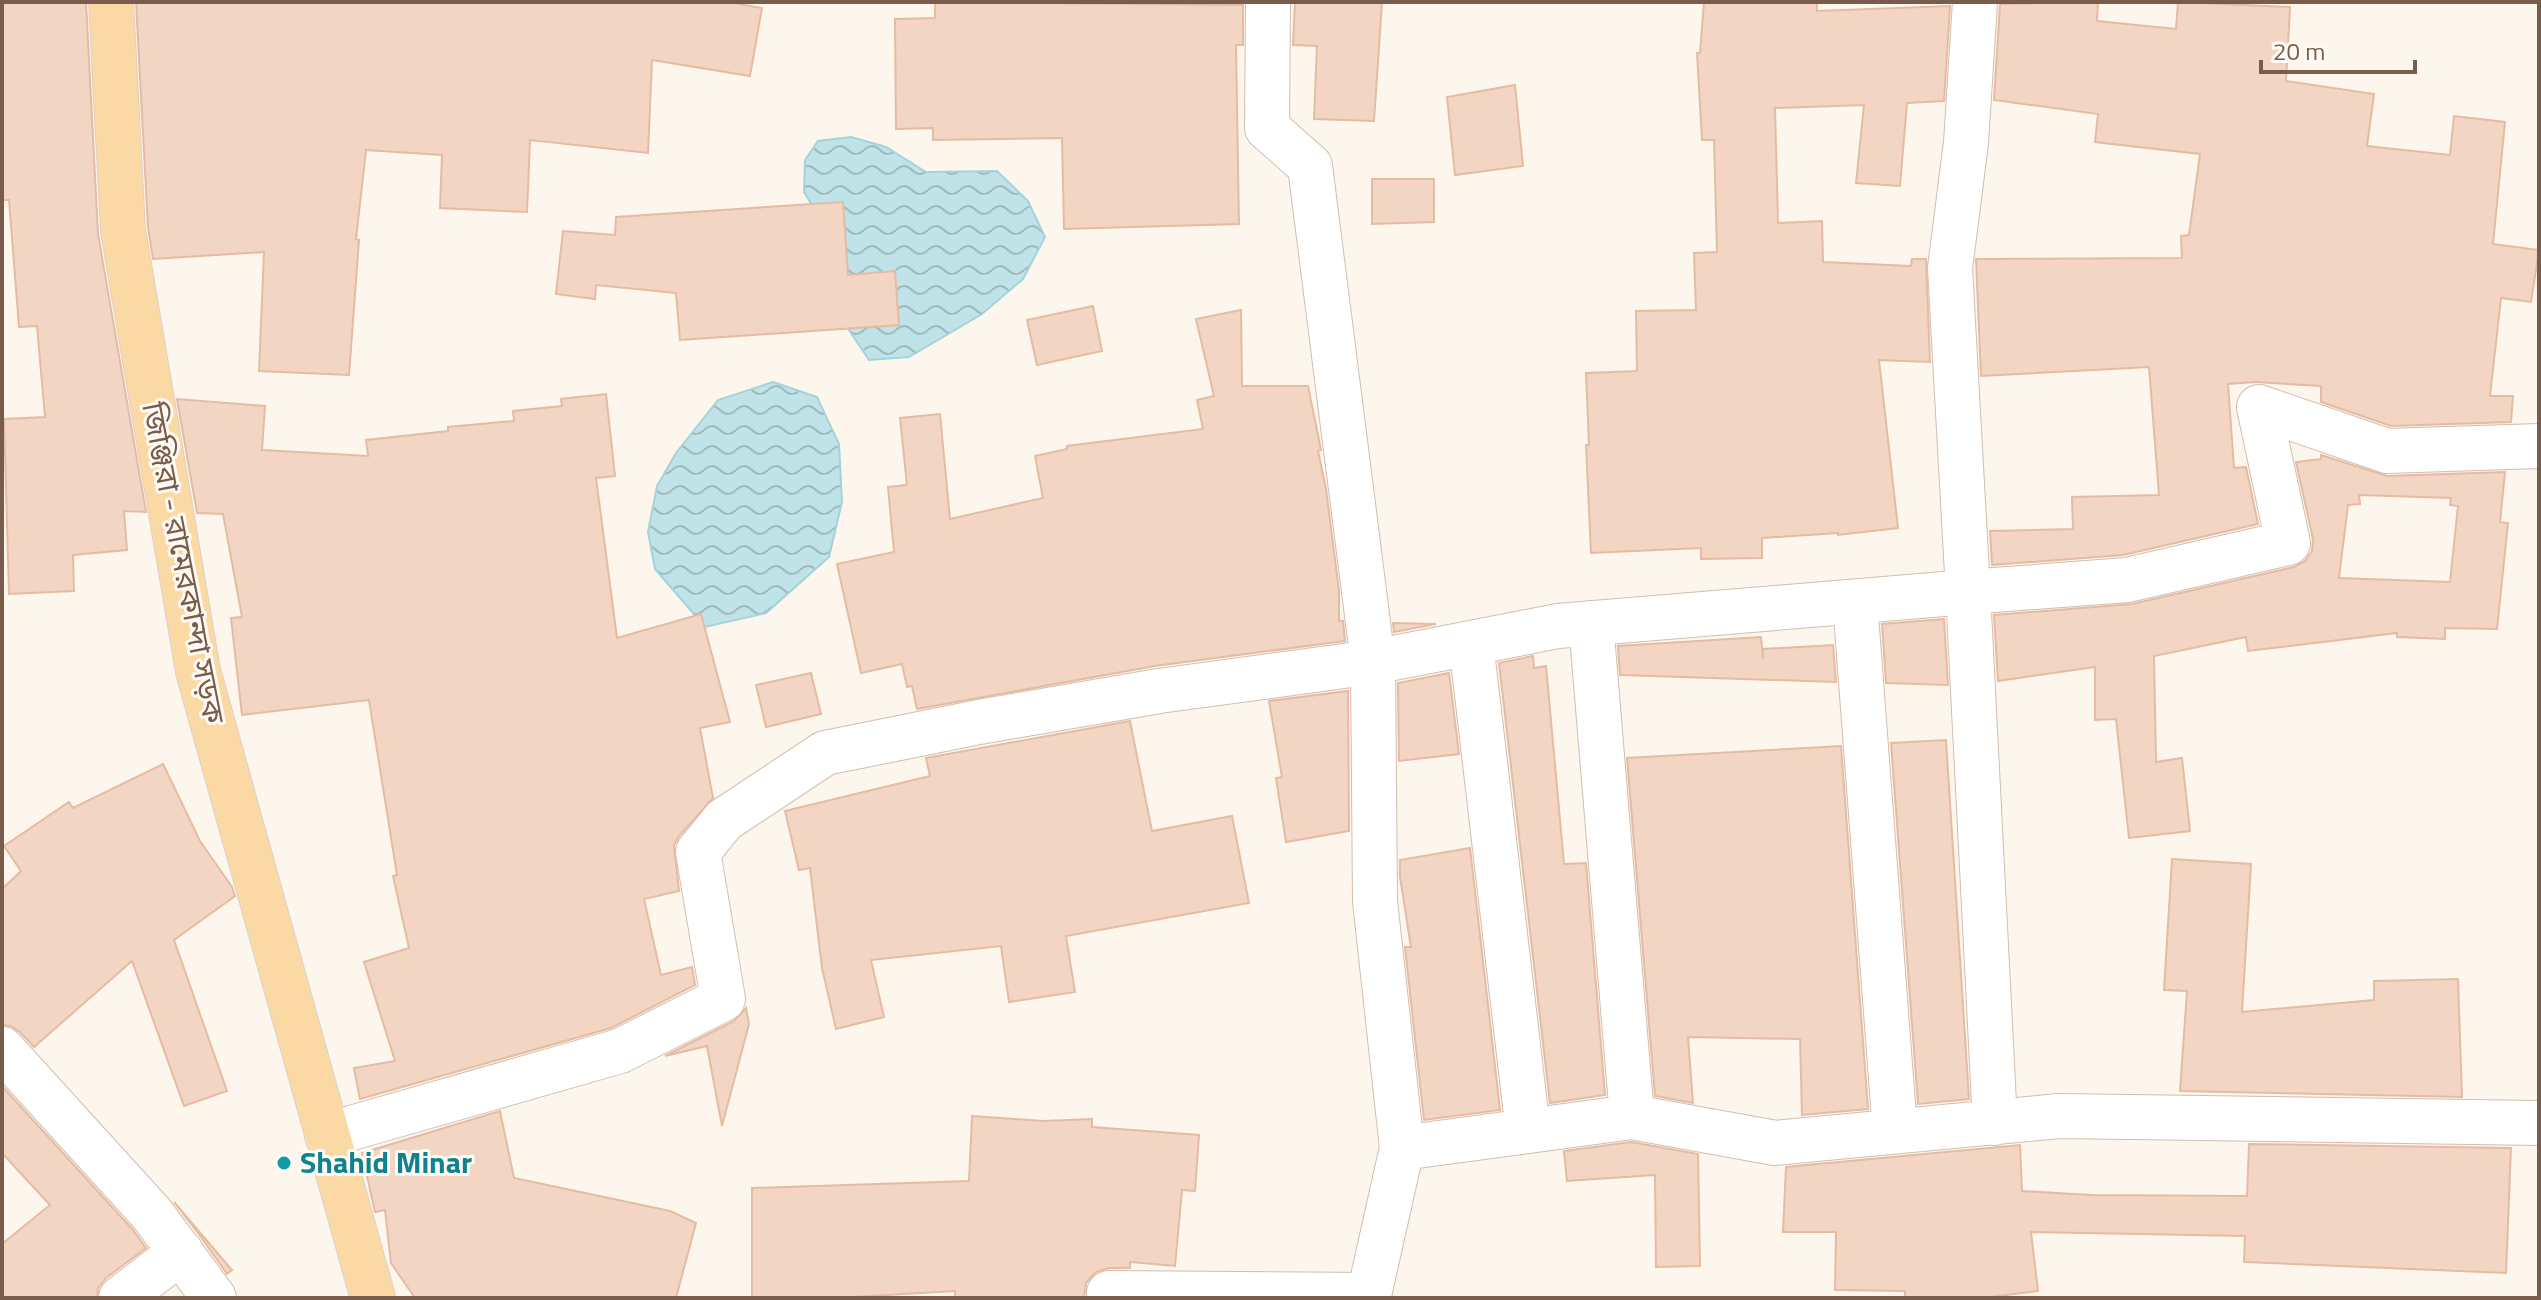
<svg xmlns="http://www.w3.org/2000/svg" width="2541" height="1300" font-family="'Titillium Web','Noto Sans Bengali',sans-serif">
	<style>
		.water { fill: url(#water-waves); stroke: #a5d3da; stroke-width: 2 }
		.building { fill: #f3d5c3; stroke: #e6bba3; stroke-width: 2; fill-rule: evenodd }
		.lines { fill: none; stroke-linecap: round; stroke-linejoin: round }
		.street-casing { stroke: #d1beb0; stroke-width: 46 }
		.primary-casing { stroke: #dad1cd; stroke-width: 46 }
		.street { stroke: #fff; stroke-width: 44 }
		.primary { stroke: #fbd9a5; stroke-width: 44 }
		.culture-dot { fill: #0f9aa8; stroke: #fffaf3; stroke-width: 3 }
		.labels { text-anchor: middle; stroke-width: 6; stroke-linejoin: round; paint-order: stroke }
		.street-label { font-size: 30px; fill: #7a5c4d; stroke: #fffaf3 }
		.culture-label { font-size: 30px; font-weight: bold; fill: #0d838f; stroke: #fffaf3; text-anchor: start }
	</style>
	<defs>
		<pattern id="water-waves" width="16" height="10" patternUnits="userSpaceOnUse" patternTransform="scale(2)"><rect width="16" height="10" fill="#bfe3e8"/><path d="M0 5q4-4 8 0t8 0" fill="none" stroke="#a0bbbe"/></pattern>
	</defs>
	<rect width="100%" height="100%" fill="#fdf6ec"/>
	<path class="water" d="M 851,137 L 886,147 L 926,172 L 997,171 L 1028,201 L 1045,237 L 1023,279 L 982,314 L 909,357 L 869,360 L 843,321 L 819,217 L 804,192 L 805,160 L 818,141 Z
		M 773,382 L 817,397 L 839,444 L 842,502 L 829,557 L 766,613 L 705,627 L 655,569 L 648,532 L 657,486 L 676,453 L 718,400 Z"/>
	<path class="building" d="M 2,2 L 86,2 L 98,234 L 146,512 L 124,511 L 127,550 L 73,555 L 74,591 L 9,594 L 4,419 L 45,417 L 37,326 L 19,327 L 9,200 L 2,200 Z
		M 136,2 L 728,2 L 762,8 L 750,76 L 652,60 L 648,153 L 530,140 L 527,212 L 440,208 L 442,155 L 366,150 L 356,239 L 359,240 L 349,375 L 259,371 L 264,252 L 153,259 L 148,227 Z
		M 935,2 L 1243,5 L 1243,45 L 1236,45 L 1239,224 L 1064,229 L 1062,138 L 933,140 L 933,128 L 896,129 L 895,19 L 935,18 Z
		M 1295,2 L 1382,2 L 1374,121 L 1314,119 L 1317,46 L 1293,45 Z
		M 1704,2 L 1817,2 L 1817,11 L 1950,6 L 1944,101 L 1907,103 L 1900,186 L 1856,183 L 1864,105 L 1775,108 L 1778,223 L 1822,221 L 1823,262 L 1911,266 L 1912,259 L 1926,259 L 1930,362 L 1879,360 L 1898,528 L 1838,535 L 1838,533 L 1762,538 L 1762,558 L 1701,559 L 1701,548 L 1591,553 L 1586,445 L 1589,445 L 1586,373 L 1637,371 L 1636,311 L 1696,310 L 1694,253 L 1717,252 L 1714,140 L 1702,140 L 1697,53 L 1700,53 Z
		M 2098,2 L 2097,21 L 2176,29 L 2178,2 L 2290,7 L 2286,81 L 2374,94 L 2367,146 L 2450,155 L 2454,116 L 2505,122 L 2493,244 L 2539,250 L 2531,302 L 2501,298 L 2490,396 L 2513,396 L 2511,422 L 2391,426 L 2321,402 L 2321,386 L 2255,382 L 2228,384 L 2234,468 L 2246,467 L 2258,524 L 2123,555 L 1992,565 L 1990,531 L 2073,529 L 2072,497 L 2159,495 L 2149,367 L 1981,376 L 1976,259 L 2182,258 L 2181,236 L 2189,235 L 2200,154 L 2095,142 L 2098,114 L 1994,100 L 2000,4 Z
		M 1515,85 L 1523,166 L 1455,175 L 1447,97 Z
		M 1372,179 L 1434,179 L 1434,222 L 1372,224 Z
		M 843,202 L 848,275 L 895,271 L 899,325 L 680,340 L 676,293 L 596,285 L 595,299 L 556,294 L 563,231 L 615,235 L 616,217 Z
		M 1093,306 L 1102,351 L 1037,365 L 1027,320 Z
		M 1241,310 L 1242,386 L 1308,386 L 1321,450 L 1318,451 L 1326,489 L 1339,591 L 1339,621 L 1343,621 L 1345,641 L 1155,666 L 917,709 L 912,686 L 907,687 L 902,664 L 861,673 L 837,564 L 894,552 L 888,487 L 907,485 L 900,418 L 940,414 L 950,519 L 1043,498 L 1035,456 L 1067,449 L 1067,446 L 1203,429 L 1197,400 L 1214,396 L 1196,319 Z
		M 606,394 L 615,476 L 596,478 L 617,638 L 701,614 L 730,722 L 700,728 L 713,798 L 679,836 L 674,845 L 679,891 L 644,899 L 661,975 L 692,967 L 695,985 L 611,1028 L 360,1099 L 354,1068 L 395,1061 L 364,962 L 409,948 L 393,876 L 397,875 L 369,700 L 242,715 L 231,618 L 242,617 L 223,514 L 197,513 L 177,399 L 265,406 L 262,450 L 368,456 L 366,440 L 448,431 L 448,427 L 514,421 L 513,411 L 562,406 L 561,399 Z
		M 2321,455 L 2387,476 L 2505,472 L 2500,522 L 2508,523 L 2497,629 L 2445,628 L 2445,639 L 2397,637 L 2397,633 L 2248,651 L 2246,637 L 2154,656 L 2156,762 L 2182,758 L 2190,831 L 2129,838 L 2116,719 L 2095,720 L 2095,667 L 1998,681 L 1994,615 L 2132,604 L 2294,567 L 2305,561 L 2312,551 L 2313,539 L 2296,462 L 2321,459 ZM 2359,495 L 2451,498 L 2450,505 L 2458,506 L 2450,582 L 2339,578 L 2348,505 L 2360,504 Z
		M 1944,619 L 1948,685 L 1886,683 L 1882,624 Z
		M 1393,623 L 1436,624 L 1394,632 Z
		M 1761,637 L 1763,659 L 1763,649 L 1833,645 L 1836,682 L 1620,675 L 1618,646 Z
		M 1533,656 L 1534,668 L 1546,666 L 1564,864 L 1586,863 L 1605,1095 L 1550,1103 L 1499,663 Z
		M 811,673 L 821,714 L 766,727 L 756,685 Z
		M 1449,673 L 1459,754 L 1399,761 L 1398,683 Z
		M 1348,691 L 1349,831 L 1286,842 L 1276,778 L 1282,777 L 1269,701 Z
		M 1130,721 L 1152,831 L 1232,816 L 1249,903 L 1066,936 L 1075,992 L 1009,1002 L 1001,946 L 871,960 L 884,1017 L 836,1029 L 822,968 L 810,868 L 799,870 L 785,811 L 930,776 L 926,758 Z
		M 1946,740 L 1969,1099 L 1918,1104 L 1891,743 Z
		M 1841,746 L 1868,1109 L 1802,1115 L 1800,1039 L 1688,1037 L 1693,1103 L 1655,1096 L 1627,758 Z
		M 163,764 L 200,841 L 232,887 L 235,896 L 174,940 L 227,1091 L 184,1106 L 132,961 L 34,1047 L 20,1032 L 10,1026 L 2,1025 L 2,889 L 21,871 L 4,846 L 69,802 L 73,808 Z
		M 1470,848 L 1500,1110 L 1424,1120 L 1405,947 L 1411,947 L 1400,877 L 1400,860 Z
		M 2172,859 L 2251,864 L 2242,1012 L 2374,1000 L 2374,981 L 2458,979 L 2462,1097 L 2180,1091 L 2187,991 L 2164,990 Z
		M 746,1008 L 749,1024 L 722,1126 L 707,1046 L 665,1056 L 734,1021 Z
		M 2,1086 L 133,1230 L 146,1248 L 106,1278 L 98,1288 L 97,1298 L 2,1298 L 2,1244 L 50,1205 L 2,1153 Z
		M 500,1111 L 514,1178 L 670,1211 L 696,1223 L 676,1298 L 415,1298 L 391,1263 L 385,1210 L 375,1212 L 362,1153 Z
		M 972,1116 L 1043,1121 L 1092,1119 L 1092,1127 L 1199,1135 L 1195,1191 L 1182,1190 L 1175,1266 L 1130,1262 L 1130,1268 L 1109,1268 L 1096,1272 L 1086,1283 L 1084,1298 L 955,1298 L 955,1291 L 836,1298 L 752,1298 L 752,1188 L 969,1181 Z
		M 1631,1142 L 1698,1154 L 1700,1266 L 1656,1267 L 1655,1175 L 1567,1181 L 1564,1151 Z
		M 2249,1144 L 2511,1148 L 2506,1273 L 2244,1262 L 2245,1236 L 2031,1232 L 2038,1291 L 1983,1298 L 1905,1298 L 1905,1291 L 1835,1290 L 1836,1232 L 1783,1232 L 1786,1167 L 2020,1145 L 2022,1191 L 2091,1195 L 2247,1196 Z
		M 174,1202 L 232,1270 L 227,1274 L 201,1237 Z"/>
	<g class="lines">
		<defs>
			<path id="street" d="M 1268,2 L 1267,128 L 1310,166 L 1373,662 L 1375,901 L 1402,1148 L 1632,1117 L 1775,1143 L 2059,1116 L 2539,1123
				M 1855,602 L 1895,1131
				M 1591,623 L 1632,1117
				M 1471,643 L 1528,1131
				M 2,1049 L 152,1214 L 214,1298
				M 1995,1123 L 1968,592 L 2127,580 L 2288,543 L 2259,407 L 2387,451 L 2539,446
				M 327,1135 L 620,1051 L 723,999 L 698,852 L 724,820 L 825,753 L 979,722 L 1159,691 L 1373,662 L 1558,626 L 1968,592 L 1950,268 L 1966,143 L 1975,2
				M 121,1298 L 181,1252
				M 1110,1298 L 1109,1293 L 1369,1295 L 1402,1148"/>
			<path id="primary" d="M 111,2 L 123,230 L 198,671 L 373,1298"/>
		</defs>
		<use href="#street" class="street-casing"/>
		<use href="#primary" class="primary-casing"/>
		<use href="#street" class="street"/>
		<use href="#primary" class="primary"/>
	</g>
	<circle class="culture-dot" cx="284" cy="1163" r="8"/>
	<g class="labels">
		<g class="street-label">
			<text transform="translate(183 563) rotate(79)" y="10">জিঞ্জিরা - রামেরকান্দা সড়ক</text>
		</g>
		<g class="culture-label">
			<text x="300" y="1173">Shahid Minar</text>
		</g>
	</g>
	<rect width="2541" height="1300" fill="none" stroke="#7a5c4d" stroke-width="8"/>
	<path d="M2261 60v12h154v-12" fill="none" stroke="#7a5c4d" stroke-width="4"/>
	<text x="2273" y="60" font-size="24" fill="#7a5c4d" stroke="#fffaf3" stroke-width="6" paint-order="stroke">20 m</text>
</svg>
